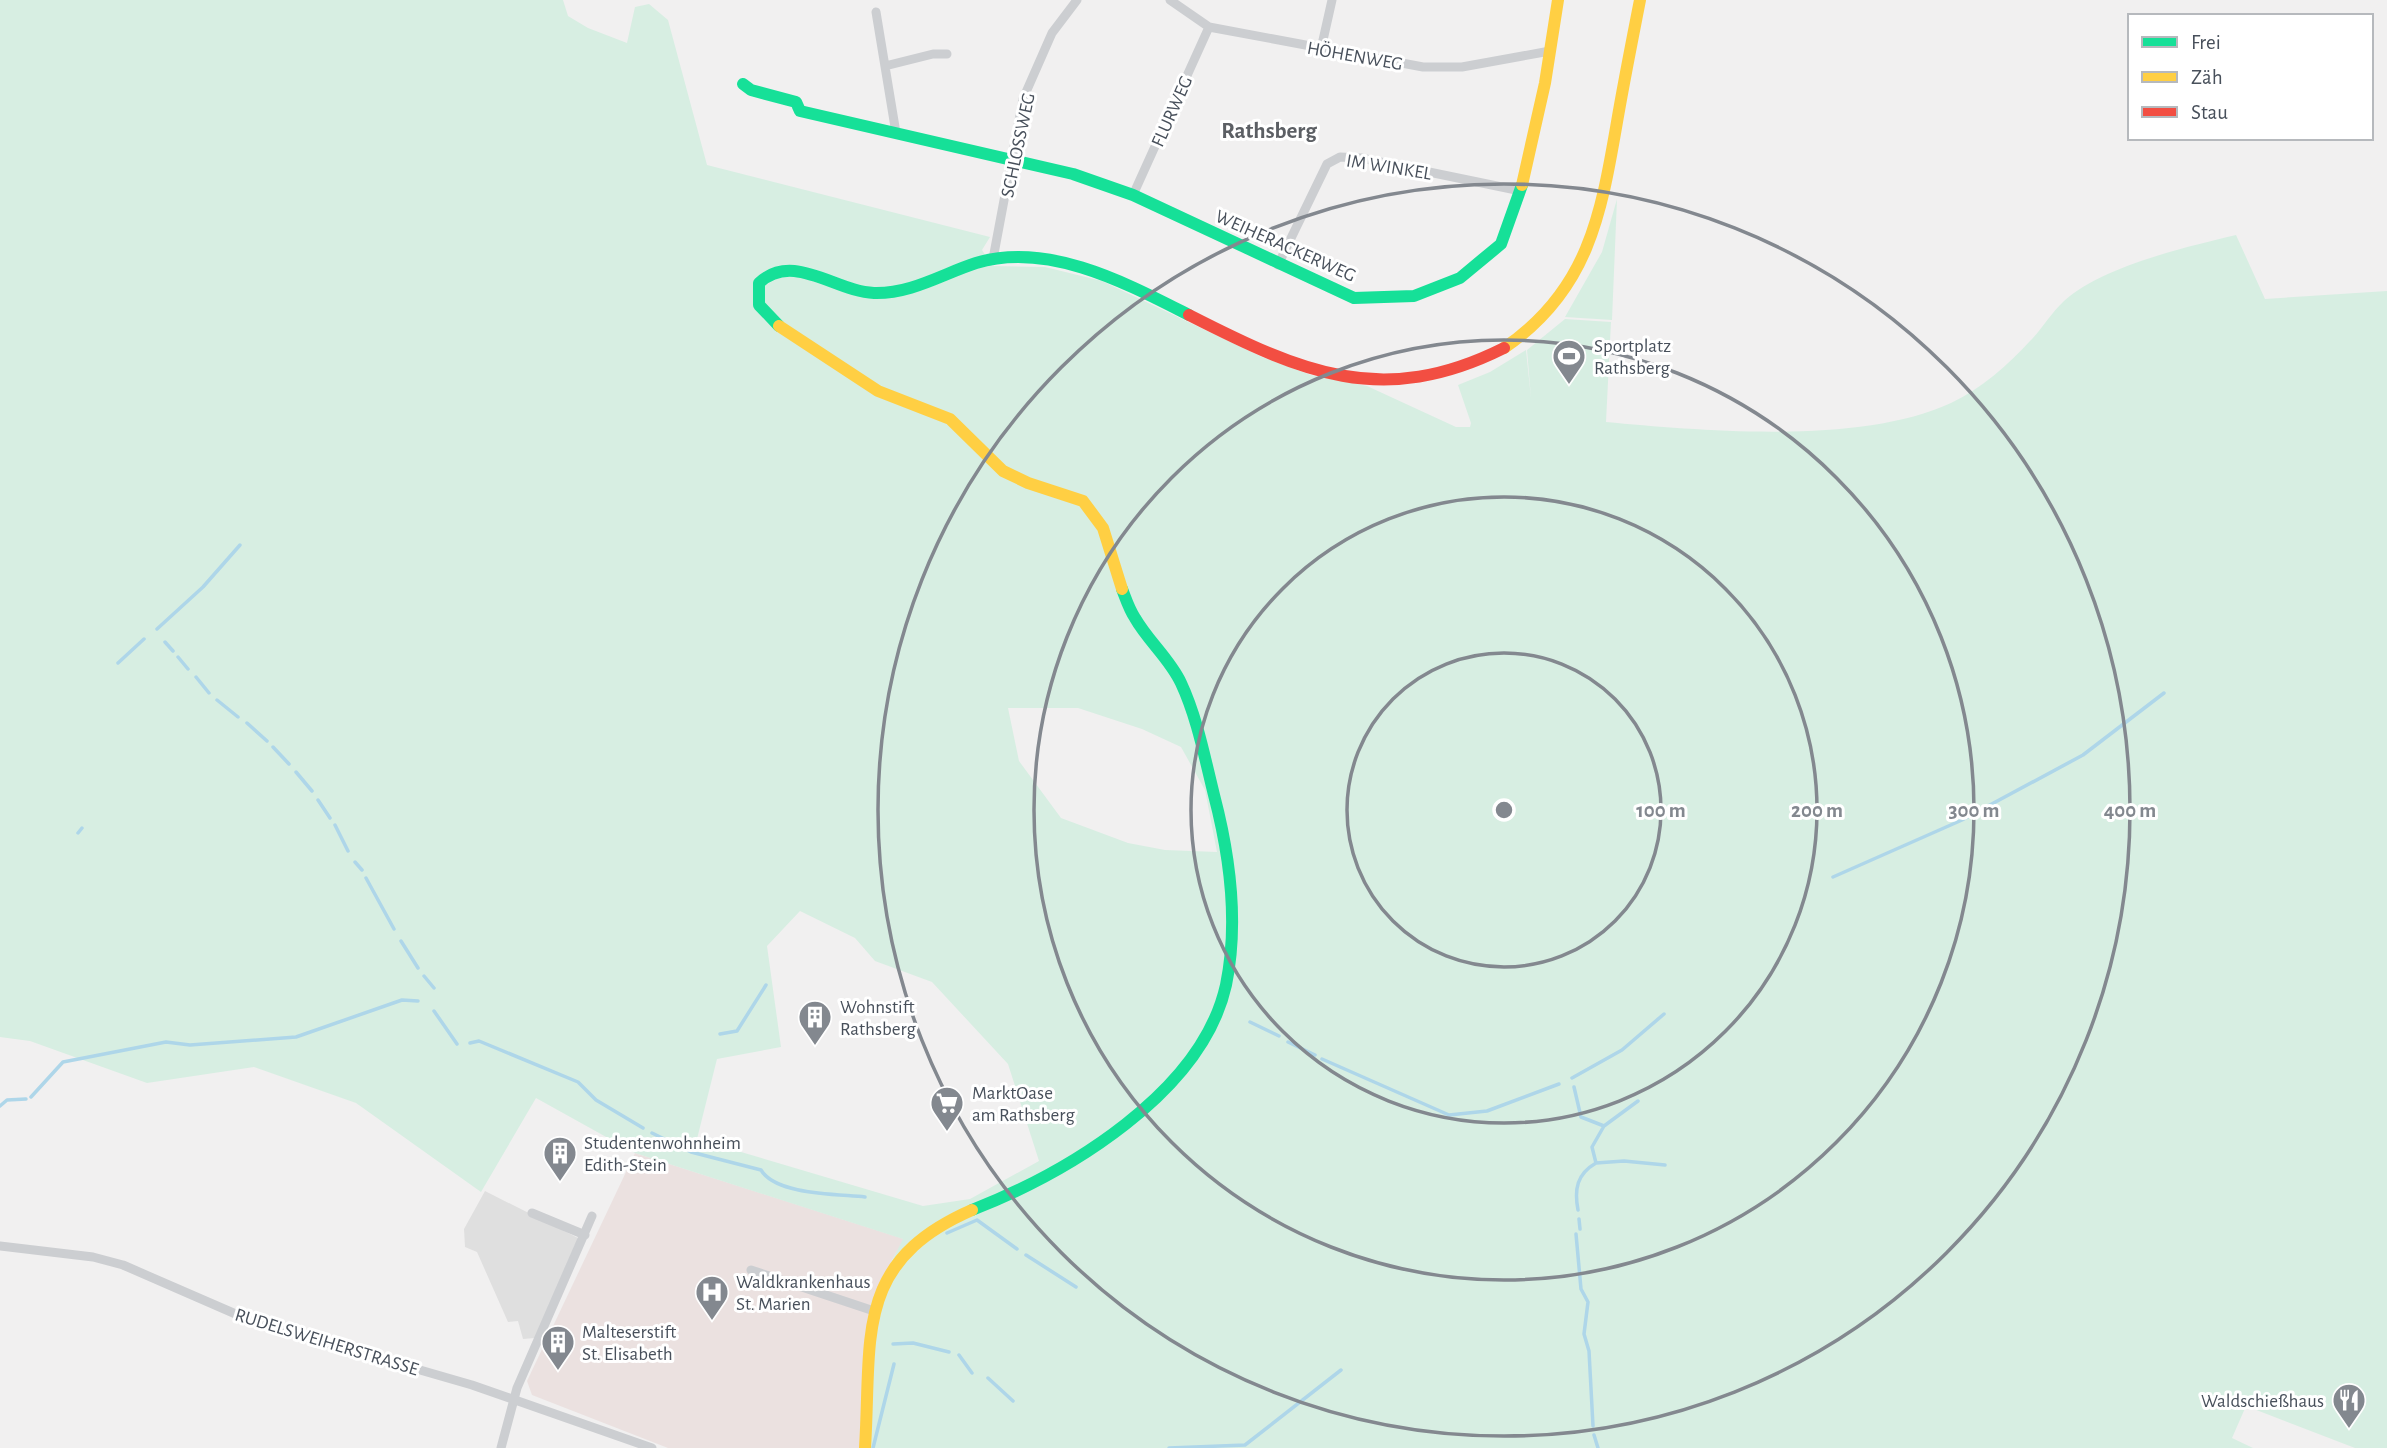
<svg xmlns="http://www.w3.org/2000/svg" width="2387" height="1448" font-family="'Alegreya Sans',sans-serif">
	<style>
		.education { fill: #dfdfdf }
		.medical { fill: #ebe1e0 }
		.green { fill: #d7eee2; fill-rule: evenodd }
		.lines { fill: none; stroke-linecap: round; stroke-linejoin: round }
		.stream { stroke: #aed6e9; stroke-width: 3.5 }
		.street { stroke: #ccced1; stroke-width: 9 }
		.fast { stroke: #16e098; stroke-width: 12 }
		.slow { stroke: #ffcf43; stroke-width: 12 }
		.jam { stroke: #f24e42; stroke-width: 12 }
		.ring { fill: none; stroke: #83888f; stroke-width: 3.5 }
		.labels { text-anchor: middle; stroke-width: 6; stroke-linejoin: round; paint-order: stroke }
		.street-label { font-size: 19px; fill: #48505b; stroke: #fff }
		.poi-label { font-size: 19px; fill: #48505b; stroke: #fff; text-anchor: start }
		.quarter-label { font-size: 23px; font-weight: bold; fill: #5c5f64; stroke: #fff }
		.centre { fill: #83888f; stroke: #fff; stroke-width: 3.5 }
		.ring-label { font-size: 21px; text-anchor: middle; font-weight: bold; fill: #83888f; stroke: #fff; stroke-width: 6; stroke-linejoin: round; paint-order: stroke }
	</style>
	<rect width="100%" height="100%" fill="#f1f0f0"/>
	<path class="education" d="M 485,1191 L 578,1238 L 535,1338 L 523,1339 L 518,1321 L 508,1322 L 477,1252 L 465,1247 L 464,1229 Z"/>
	<path class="medical" d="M 635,1153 L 904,1239 L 892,1260 L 866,1371 L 861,1448 L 668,1448 L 532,1395 L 527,1381 Z"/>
	<path class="green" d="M 0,0 L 563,0 L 568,16 L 588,28 L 627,43 L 635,7 L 649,4 L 668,20 L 707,165 L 990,237 L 982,250 L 992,266 L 1045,267 L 1102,281 L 1262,357 L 1311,375 L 1367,386 L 1456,427 L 1470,427 L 1471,423 L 1458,385 L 1490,372 L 1526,350 L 1531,398 L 1527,350 L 1565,319 L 1611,322 L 1606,422 C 1704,431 1861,445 1951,403 C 1981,389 2008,365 2030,341 C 2042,329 2051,313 2064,301 C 2103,266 2186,247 2236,235 L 2265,299 L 2387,291 L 2387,1448 L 2355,1448 L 2246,1406 L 2232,1438 L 2253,1448 L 861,1448 L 865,1344 L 872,1300 L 903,1239 L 635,1153 L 536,1098 L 481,1192 L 356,1103 L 254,1067 L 147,1083 L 30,1041 L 0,1037 ZM 1008,708 L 1078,708 L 1142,729 L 1181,747 L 1205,790 L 1217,852 L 1165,850 L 1128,843 L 1061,818 L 1019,761 ZM 800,911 L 855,938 L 875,961 L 932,982 L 1008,1064 L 1039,1161 L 970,1199 L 923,1206 L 697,1139 L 717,1059 L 781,1047 L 767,946 Z
		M 1617,199 L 1612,320 L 1565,317 L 1602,252 Z"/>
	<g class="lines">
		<path class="stream" d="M 157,629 L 203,587 L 240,545
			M 165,642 L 173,651
			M 178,657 L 188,669
			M 118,663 L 144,639
			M 196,677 L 209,693
			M 217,700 L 238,717
			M 247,723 L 267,741
			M 273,747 L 289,764
			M 296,772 L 312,791
			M 318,800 L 330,818
			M 335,825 L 348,851
			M 78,833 L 82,828
			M 355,862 L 362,870
			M 1833,877 L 1962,820 L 2083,755 L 2164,693
			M 366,878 L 394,929
			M 401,941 L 418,968
			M 424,976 L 434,988
			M 434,1011 L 457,1044
			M 1250,1022 L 1279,1036
			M 720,1034 L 737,1031 L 766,985
			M 1288,1042 L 1315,1055
			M 470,1043 L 479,1041 L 578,1082 L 596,1100 L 643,1128
			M 1322,1059 L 1449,1115 L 1487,1111 L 1559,1084
			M 1572,1078 L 1622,1050 L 1664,1014
			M 1574,1087 L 1581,1117 L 1604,1126 L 1592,1147 L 1596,1163 C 1577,1174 1574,1189 1578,1210
			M 31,1097 L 63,1062 L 166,1042 L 190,1045 L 296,1037 L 402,1000 L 418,1001
			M 0,1106 L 7,1100 L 26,1099
			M 1604,1126 L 1638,1101
			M 652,1133 L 691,1152 L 761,1170 C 776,1195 837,1194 865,1197
			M 1596,1163 L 1624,1161 L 1665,1165
			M 1579,1219 L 1580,1229
			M 947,1233 L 977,1220 L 1017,1249
			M 1576,1234 L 1581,1289 L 1588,1302 L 1584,1334 L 1589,1351 L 1593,1426
			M 1026,1255 L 1076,1287
			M 893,1344 L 913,1343 L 949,1352
			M 959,1355 L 972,1373
			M 988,1378 L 1013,1401
			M 1594,1435 L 1598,1448
			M 873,1448 L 894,1364
			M 1169,1448 L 1245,1445 L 1341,1370"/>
		<path class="street" d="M 1170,0 L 1209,27 L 1423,67 L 1462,67 L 1550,51
			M 876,12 L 896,133
			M 1321,49 L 1332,0
			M 885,66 L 933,54 L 947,54
			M 1133,195 L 1209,27
			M 993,259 L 1023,99 L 1052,33 L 1077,0
			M 1278,265 L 1327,164 L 1340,157 L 1361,158 L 1521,191
			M 532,1213 L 585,1235
			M 0,1246 L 93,1257 L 123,1265 L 254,1322 L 472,1385 L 652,1448
			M 751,1270 L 874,1311
			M 501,1448 L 517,1388 L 592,1216"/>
		<path class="fast" d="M 743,84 L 751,90 L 796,102 L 800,111 L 1073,174 L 1133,195 L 1354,298 L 1414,296 L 1460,278 L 1501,244 L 1522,185
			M 779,326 L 759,305 L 759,283 C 793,251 836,292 874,293 C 911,294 942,274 976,263 C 1048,241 1126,283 1189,315
			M 972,1210 C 1067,1173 1202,1093 1226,985 C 1239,922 1230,856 1214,795 C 1205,759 1197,717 1181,683 C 1170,659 1148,641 1135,618 C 1129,609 1126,599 1122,589"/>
		<path class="slow" d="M 1522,185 L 1545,83 L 1558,0
			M 779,326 L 878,391 L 950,419 L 1003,471 L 1028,483 L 1083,501 L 1103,528 L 1122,589
			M 1504,348 C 1588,291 1601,215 1617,122 C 1624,81 1632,41 1640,0
			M 865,1448 C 872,1337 853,1262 972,1210"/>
		<path class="jam" d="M 1189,315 C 1301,372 1382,409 1504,348"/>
	</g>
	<g class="ring">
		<circle cx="1504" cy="810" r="157"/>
		<circle cx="1504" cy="810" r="313"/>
		<circle cx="1504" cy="810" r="470"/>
		<circle cx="1504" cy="810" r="626"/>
	</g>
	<defs>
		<symbol id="stadium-pin" viewBox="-11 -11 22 30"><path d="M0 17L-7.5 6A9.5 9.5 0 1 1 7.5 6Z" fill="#83888f" stroke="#fff"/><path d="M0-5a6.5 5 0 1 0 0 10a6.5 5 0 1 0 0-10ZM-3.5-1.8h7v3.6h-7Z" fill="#fff"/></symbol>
		<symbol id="building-pin" viewBox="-11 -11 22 30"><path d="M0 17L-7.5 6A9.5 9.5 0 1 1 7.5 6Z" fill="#83888f" stroke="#fff"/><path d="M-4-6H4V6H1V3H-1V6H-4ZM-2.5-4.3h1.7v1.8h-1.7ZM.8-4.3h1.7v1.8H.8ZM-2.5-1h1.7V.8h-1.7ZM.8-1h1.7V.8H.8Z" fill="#fff"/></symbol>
		<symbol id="supermarket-pin" viewBox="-11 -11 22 30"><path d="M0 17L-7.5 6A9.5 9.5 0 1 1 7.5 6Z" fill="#83888f" stroke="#fff"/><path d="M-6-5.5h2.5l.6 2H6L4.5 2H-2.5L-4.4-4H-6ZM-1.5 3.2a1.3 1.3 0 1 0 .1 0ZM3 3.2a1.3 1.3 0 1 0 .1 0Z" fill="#fff"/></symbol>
		<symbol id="hospital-pin" viewBox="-11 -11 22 30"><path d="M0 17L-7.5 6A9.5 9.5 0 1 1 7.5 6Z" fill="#83888f" stroke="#fff"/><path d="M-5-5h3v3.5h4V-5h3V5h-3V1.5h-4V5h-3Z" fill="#fff"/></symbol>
		<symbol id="restaurant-pin" viewBox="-11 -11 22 30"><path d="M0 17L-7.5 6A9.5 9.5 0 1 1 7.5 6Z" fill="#83888f" stroke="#fff"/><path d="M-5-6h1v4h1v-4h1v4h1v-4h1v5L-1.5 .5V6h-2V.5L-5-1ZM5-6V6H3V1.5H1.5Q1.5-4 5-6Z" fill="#fff"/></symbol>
	</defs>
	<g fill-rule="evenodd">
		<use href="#stadium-pin" x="1550" y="337" width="38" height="52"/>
		<use href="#building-pin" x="796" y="998" width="38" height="52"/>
		<use href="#supermarket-pin" x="928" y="1084" width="38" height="52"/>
		<use href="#building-pin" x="541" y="1134" width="38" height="52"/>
		<use href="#hospital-pin" x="693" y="1273" width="38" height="52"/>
		<use href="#building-pin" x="539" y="1323" width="38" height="52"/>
		<use href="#restaurant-pin" x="2330" y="1381" width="38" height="52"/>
	</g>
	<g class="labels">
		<g class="street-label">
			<text transform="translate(1355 55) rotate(10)" y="7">HÖHENWEG</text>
			<text transform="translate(1171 111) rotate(-66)" y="7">FLURWEG</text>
			<text transform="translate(1017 145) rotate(-78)" y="7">SCHLOSSWEG</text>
			<text transform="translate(1389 166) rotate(9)" y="7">IM WINKEL</text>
			<text transform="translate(1286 245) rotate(24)" y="7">WEIHERACKERWEG</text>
			<text transform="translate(327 1341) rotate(17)" y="7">RUDELSWEIHERSTRASSE</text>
		</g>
		<g class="poi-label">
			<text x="1594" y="352">Sportplatz<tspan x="1594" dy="22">Rathsberg</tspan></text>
			<text x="840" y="1013">Wohnstift<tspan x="840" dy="22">Rathsberg</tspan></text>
			<text x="972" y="1099">MarktOase<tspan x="972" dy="22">am Rathsberg</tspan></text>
			<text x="584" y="1149">Studentenwohnheim<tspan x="584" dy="22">Edith-Stein</tspan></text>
			<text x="736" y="1288">Waldkrankenhaus<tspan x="736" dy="22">St. Marien</tspan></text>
			<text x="582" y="1338">Malteserstift<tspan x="582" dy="22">St. Elisabeth</tspan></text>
			<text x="2324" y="1407" text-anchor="end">Waldschießhaus</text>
		</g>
		<g class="quarter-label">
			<text x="1269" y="138">Rathsberg</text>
		</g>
	</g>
	<circle cx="1504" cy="810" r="10" class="centre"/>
	<g class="ring-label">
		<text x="1661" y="817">100 m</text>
		<text x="1817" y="817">200 m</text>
		<text x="1974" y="817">300 m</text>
		<text x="2130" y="817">400 m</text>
	</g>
	<rect x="2128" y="14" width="245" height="126" fill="#ffffff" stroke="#b6b9bd" stroke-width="2"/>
	<rect x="2142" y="37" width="35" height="10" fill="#16e098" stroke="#b6b9bd" stroke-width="2"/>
	<text x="2191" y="49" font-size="21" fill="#48505b">Frei</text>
	<rect x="2142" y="72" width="35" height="10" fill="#ffcf43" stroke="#b6b9bd" stroke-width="2"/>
	<text x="2191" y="84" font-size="21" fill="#48505b">Zäh</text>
	<rect x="2142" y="107" width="35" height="10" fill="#f24e42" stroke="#b6b9bd" stroke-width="2"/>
	<text x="2191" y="119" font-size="21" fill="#48505b">Stau</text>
</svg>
